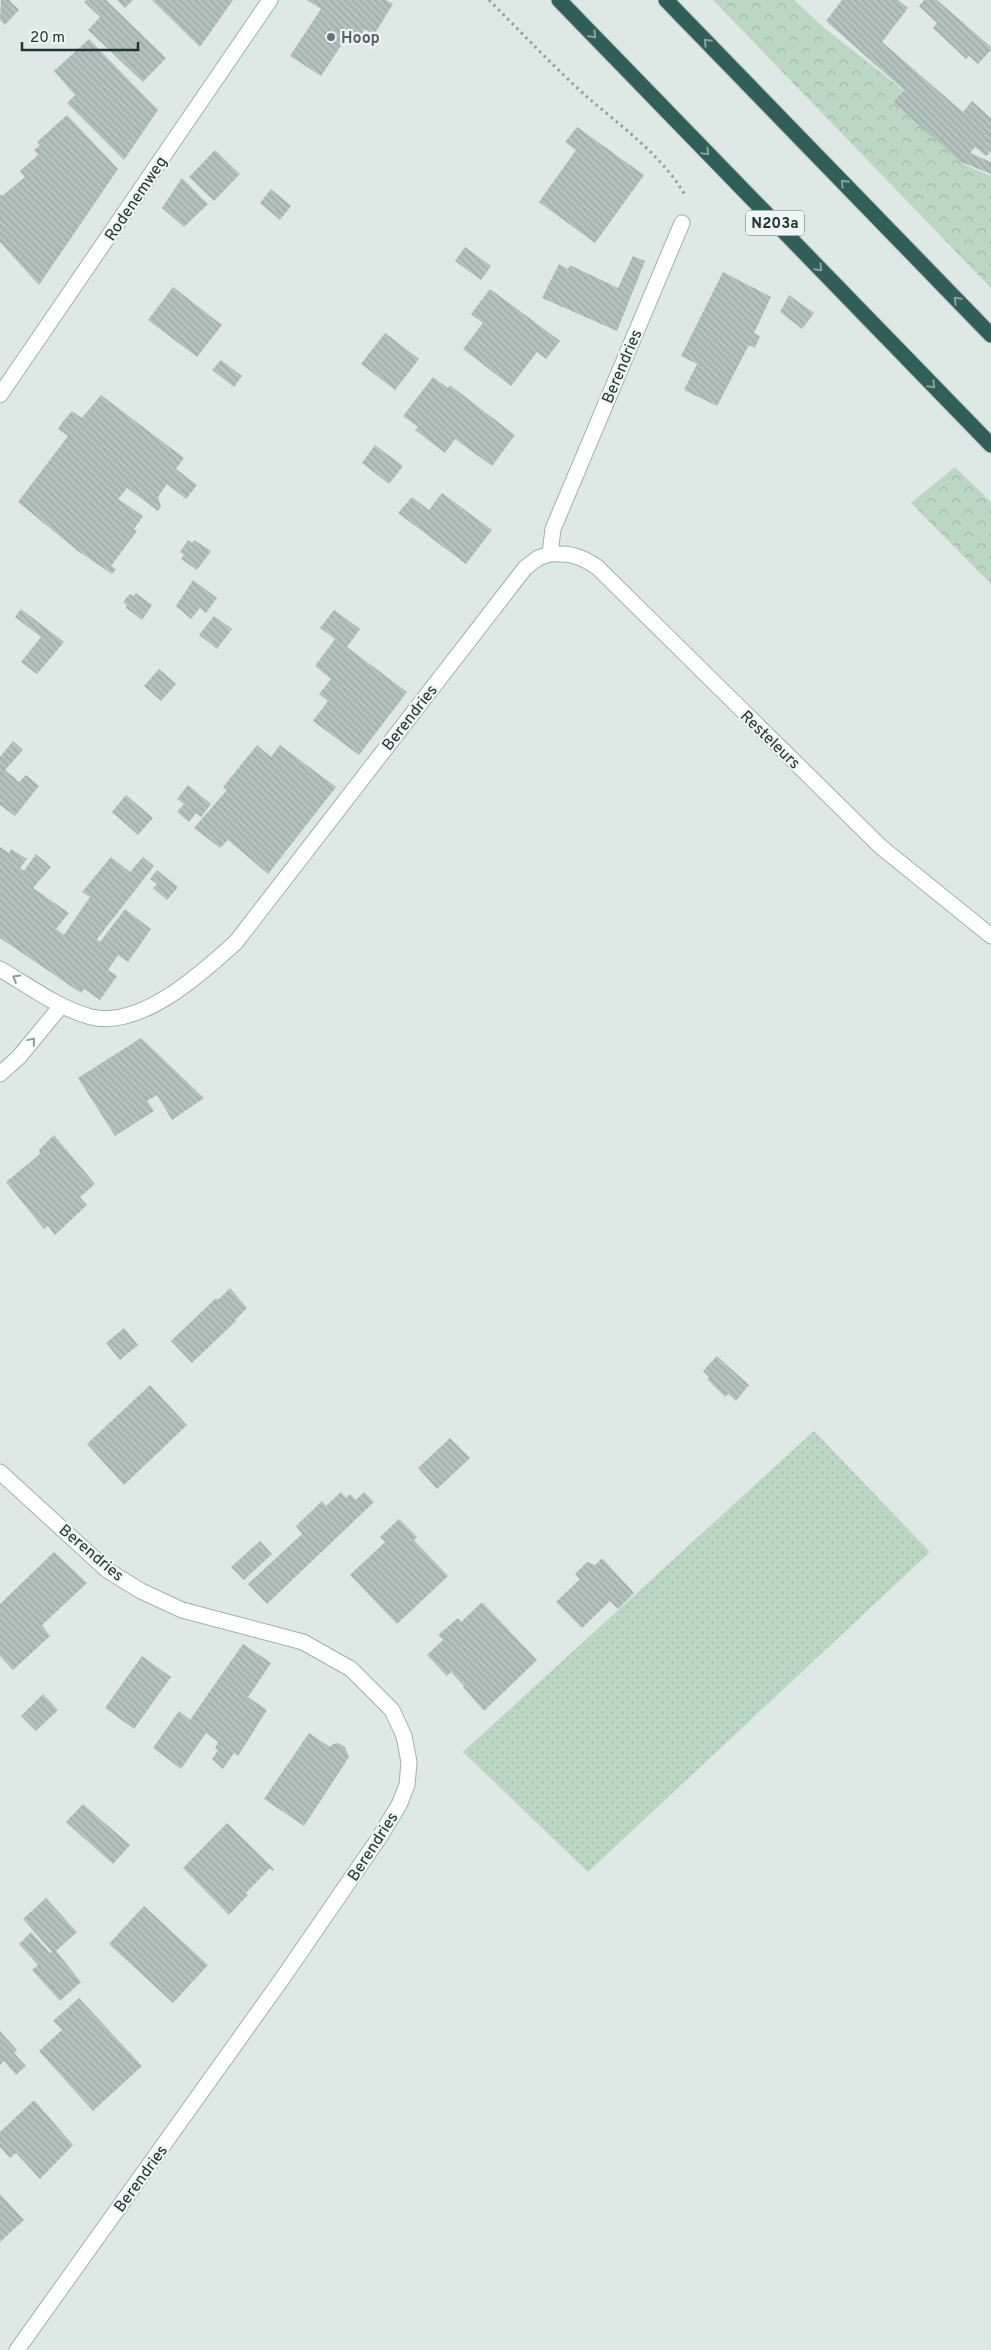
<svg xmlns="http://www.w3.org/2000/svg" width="991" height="2350" font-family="Overpass,sans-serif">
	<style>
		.grass { fill: url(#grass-dots) }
		.forest { fill: url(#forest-crowns) }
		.building { fill: url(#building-back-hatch) }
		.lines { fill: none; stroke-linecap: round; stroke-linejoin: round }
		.street-casing { stroke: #a2afab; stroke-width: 17 }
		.highway-casing { stroke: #bcc3c2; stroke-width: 17 }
		.path { stroke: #82a89f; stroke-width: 3; stroke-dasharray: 2.5 4; stroke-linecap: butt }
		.street { stroke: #fff; stroke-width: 15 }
		.highway { stroke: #305f59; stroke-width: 15 }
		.oneway { stroke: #86a29e }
		.oneway2 { stroke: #909a98 }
		.worship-dot { fill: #6b7280; stroke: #eef5f2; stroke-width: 2 }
		.labels { text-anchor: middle; stroke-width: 4.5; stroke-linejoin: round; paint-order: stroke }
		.shield { fill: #eef5f2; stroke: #5e6f6c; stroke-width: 1 }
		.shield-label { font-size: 15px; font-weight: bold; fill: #213632 }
		.worship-label { font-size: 16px; font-weight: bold; fill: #5b616d; stroke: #eef5f2; text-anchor: start }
		.street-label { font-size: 16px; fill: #213632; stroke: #eef5f2 }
	</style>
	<defs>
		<pattern id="grass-dots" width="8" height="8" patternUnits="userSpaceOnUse" patternTransform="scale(1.25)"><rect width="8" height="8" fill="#b9d7c3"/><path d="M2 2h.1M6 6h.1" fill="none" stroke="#9fb9a8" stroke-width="1.8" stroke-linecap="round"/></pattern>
		<pattern id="forest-crowns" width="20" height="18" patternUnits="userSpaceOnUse" patternTransform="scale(1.25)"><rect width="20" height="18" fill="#b9d7c3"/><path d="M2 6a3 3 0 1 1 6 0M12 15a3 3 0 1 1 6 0" fill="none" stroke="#9fb9a8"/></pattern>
		<pattern id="building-back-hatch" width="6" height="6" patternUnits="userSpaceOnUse" patternTransform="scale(1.25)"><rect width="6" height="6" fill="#b4c2bd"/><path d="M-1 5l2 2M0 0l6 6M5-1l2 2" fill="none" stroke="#9aa7a3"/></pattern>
	</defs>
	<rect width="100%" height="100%" fill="#dee8e4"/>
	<path class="grass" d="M 814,1431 L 930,1552 L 588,1872 L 463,1752 Z"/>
	<path class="forest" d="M 713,0 L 794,0 L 823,27 L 903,90 L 893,102 L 965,165 L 991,176 L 991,288 Z
		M 955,467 L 991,502 L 991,584 L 911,503 Z"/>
	<path class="building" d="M 1,0 L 9,0 L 19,10 L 5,25 L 0,20 Z
		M 86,0 L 106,0 L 166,58 L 143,82 L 88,30 L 100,17 L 84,2 Z
		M 117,0 L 133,0 L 125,8 Z
		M 152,0 L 233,0 L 200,47 Z
		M 307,0 L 386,0 L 393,4 L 374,35 L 365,29 L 355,44 L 346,38 L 321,76 L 290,56 L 321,9 Z
		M 842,0 L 898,0 L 908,8 L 882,42 L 963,112 L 972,101 L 991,118 L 991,151 L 986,156 L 975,147 L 970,153 L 991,162 L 991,174 L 961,162 L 893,102 L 904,90 L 826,21 Z
		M 924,0 L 937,0 L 991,47 L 991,50 L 978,64 L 969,56 L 966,59 L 933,28 L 937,23 L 919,6 Z
		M 89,39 L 158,110 L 124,160 L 67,103 L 75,95 L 54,71 Z
		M 67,115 L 118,169 L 39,285 L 0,242 L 0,194 L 2,196 L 25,177 L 20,171 L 38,155 L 34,150 L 40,145 L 37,142 Z
		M 577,127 L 644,175 L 595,243 L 539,202 L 576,150 L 565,142 Z
		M 215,150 L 240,174 L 214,201 L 189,177 Z
		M 182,178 L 208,204 L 184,227 L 162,208 Z
		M 271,189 L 291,206 L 280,220 L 260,203 Z
		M 465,247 L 491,266 L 481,280 L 455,261 Z
		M 633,256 L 645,261 L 617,331 L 542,298 L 559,264 L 568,269 L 570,265 L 618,288 Z
		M 723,272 L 771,297 L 754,333 L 760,336 L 755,348 L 749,345 L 717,406 L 684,390 L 697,364 L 681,356 Z
		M 173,287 L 222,325 L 197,357 L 148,320 Z
		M 490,289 L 560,341 L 546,359 L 537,352 L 511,386 L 463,349 L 483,323 L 471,314 Z
		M 789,295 L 814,313 L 802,329 L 780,312 Z
		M 385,333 L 419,359 L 395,390 L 361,364 Z
		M 221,360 L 242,376 L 234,387 L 212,370 Z
		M 433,377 L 448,388 L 450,385 L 515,435 L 492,466 L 455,439 L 445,453 L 415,430 L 418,427 L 403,416 Z
		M 101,395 L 184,458 L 176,469 L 197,485 L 186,499 L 167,484 L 158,497 L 161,507 L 158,511 L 127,488 L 118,499 L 143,516 L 134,529 L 137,531 L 111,566 L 116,569 L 112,574 L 78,551 L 18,502 L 68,436 L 58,429 L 61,424 L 72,411 L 82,418 Z
		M 375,445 L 403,466 L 389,484 L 362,463 Z
		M 442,493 L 492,530 L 466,564 L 398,513 L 412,497 L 429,510 Z
		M 188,540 L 192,543 L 194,540 L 211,551 L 197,570 L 181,559 L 184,555 L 180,552 Z
		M 193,580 L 217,598 L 206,613 L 200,608 L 191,619 L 176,606 Z
		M 136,593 L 152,605 L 142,620 L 126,608 L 127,605 L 123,602 L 130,594 L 133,596 Z
		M 21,609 L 64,642 L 37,674 L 21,662 L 41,637 L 15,617 Z
		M 334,610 L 360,629 L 347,647 L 407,692 L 359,755 L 313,721 L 328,701 L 319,694 L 331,679 L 315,666 L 335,639 L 320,628 Z
		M 214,616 L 232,629 L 217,649 L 199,635 Z
		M 159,669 L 176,684 L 161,701 L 144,686 Z
		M 13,741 L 23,750 L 5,770 L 19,782 L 26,775 L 39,786 L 15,816 L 0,805 L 0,757 Z
		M 257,745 L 271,757 L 280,745 L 336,787 L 268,874 L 228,840 L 220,848 L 194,828 L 227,790 L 223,787 Z
		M 188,785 L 211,804 L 201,817 L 196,813 L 189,822 L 177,812 L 184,804 L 177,799 Z
		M 126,795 L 153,818 L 138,835 L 112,812 Z
		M 0,847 L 9,853 L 11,849 L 27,859 L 20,868 L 24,871 L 36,854 L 51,867 L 33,888 L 69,913 L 56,929 L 64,935 L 90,897 L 82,892 L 111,857 L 130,872 L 143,857 L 154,866 L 97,939 L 100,942 L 125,909 L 151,929 L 128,962 L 118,955 L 108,970 L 117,976 L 100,1000 L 84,989 L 81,993 L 0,938 Z
		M 157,870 L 178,887 L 167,900 L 153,888 L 157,884 L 150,879 Z
		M 141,1038 L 204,1098 L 172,1120 L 157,1095 L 147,1101 L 154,1111 L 115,1136 L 78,1078 Z
		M 54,1135 L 95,1184 L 80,1197 L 87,1205 L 55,1235 L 48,1226 L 44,1229 L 6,1182 L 40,1154 L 39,1150 Z
		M 230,1288 L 247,1308 L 235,1320 L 236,1321 L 192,1363 L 171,1341 L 216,1298 L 218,1300 Z
		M 124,1328 L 138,1345 L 120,1360 L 106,1343 Z
		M 717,1356 L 749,1385 L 736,1401 L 728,1394 L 725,1397 L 707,1379 L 709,1377 L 703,1371 Z
		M 150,1385 L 187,1425 L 124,1485 L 87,1444 Z
		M 450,1438 L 470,1458 L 437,1489 L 418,1468 Z
		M 341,1492 L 346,1498 L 350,1494 L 356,1500 L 364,1492 L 374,1502 L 267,1604 L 248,1584 L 302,1534 L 296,1526 L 322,1501 L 326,1506 Z
		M 399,1519 L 417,1537 L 414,1540 L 448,1576 L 397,1624 L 350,1575 L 385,1542 L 380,1537 Z
		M 260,1541 L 272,1554 L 244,1580 L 231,1567 Z
		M 54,1552 L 87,1583 L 42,1625 L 50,1636 L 13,1670 L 0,1656 L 0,1604 Z
		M 602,1558 L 634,1593 L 618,1609 L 610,1601 L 582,1628 L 556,1602 L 580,1579 L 575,1574 L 587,1562 L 595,1565 Z
		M 482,1602 L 537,1660 L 484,1711 L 463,1687 L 464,1686 L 451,1672 L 447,1676 L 427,1655 L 443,1640 L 438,1635 L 458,1618 L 461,1622 Z
		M 243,1644 L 271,1663 L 248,1697 L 267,1710 L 238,1756 L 234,1753 L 223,1769 L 212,1759 L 218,1750 L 215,1748 L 218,1742 L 206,1733 L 181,1769 L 153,1748 L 179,1711 L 190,1720 Z
		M 142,1656 L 171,1677 L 134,1729 L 105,1708 Z
		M 43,1694 L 58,1710 L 36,1731 L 21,1716 Z
		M 309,1733 L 330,1747 L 333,1744 L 338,1743 L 345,1747 L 349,1757 L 304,1826 L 264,1799 Z
		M 83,1804 L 130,1845 L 113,1864 L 66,1822 Z
		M 227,1823 L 274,1869 L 273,1871 L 270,1868 L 246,1893 L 248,1895 L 229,1915 L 183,1868 Z
		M 46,1898 L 77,1932 L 56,1951 L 81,1982 L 60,2001 L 32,1970 L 38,1965 L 19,1944 L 31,1932 L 50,1953 L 52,1952 L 23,1919 Z
		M 144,1906 L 208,1965 L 173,2003 L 109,1944 Z
		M 79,1998 L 142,2066 L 93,2111 L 39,2051 L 62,2030 L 53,2021 Z
		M 0,2031 L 17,2050 L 14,2053 L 26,2066 L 16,2075 L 4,2061 L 0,2065 Z
		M 34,2100 L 73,2145 L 40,2179 L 16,2153 L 10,2158 L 0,2147 L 0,2132 Z
		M 0,2194 L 24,2220 L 0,2242 Z"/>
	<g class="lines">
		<defs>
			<path id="street" d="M 0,395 L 270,0
				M 550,554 C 570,553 581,556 597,567 L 881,847 L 991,936
				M 0,969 C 29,986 58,1008 91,1017 C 141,1029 202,973 236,942 L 525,568 L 538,558 L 550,554 L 553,529 L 682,223
				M 0,1074 L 19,1057 L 61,1006
				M 0,1472 L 107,1570 L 141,1591 L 182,1610 L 303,1642 L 351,1669 L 392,1710 L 404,1736 L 409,1762 L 407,1785 L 399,1805 L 379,1838 L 282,1979 L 17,2350"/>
			<path id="highway" d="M 559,0 L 991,445
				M 666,0 L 991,335"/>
		</defs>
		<use href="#street" class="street-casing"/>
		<use href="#highway" class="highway-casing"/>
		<path class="path" d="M 489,0 C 521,32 552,65 585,95 C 619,125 662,155 685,195"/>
		<use href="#street" class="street"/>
		<use href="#highway" class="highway"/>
	</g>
	<defs><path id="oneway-chevron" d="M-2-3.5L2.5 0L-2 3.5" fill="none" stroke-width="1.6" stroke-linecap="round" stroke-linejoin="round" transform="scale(1.25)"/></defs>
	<g class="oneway">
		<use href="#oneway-chevron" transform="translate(593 35) rotate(46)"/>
		<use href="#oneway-chevron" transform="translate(707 42) rotate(-134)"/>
		<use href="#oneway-chevron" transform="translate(706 152) rotate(46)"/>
		<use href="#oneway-chevron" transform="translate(844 183) rotate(-134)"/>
		<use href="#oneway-chevron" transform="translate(819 268) rotate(46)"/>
		<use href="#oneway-chevron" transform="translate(957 300) rotate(-134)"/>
		<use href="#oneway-chevron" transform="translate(932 385) rotate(46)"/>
	</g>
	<g class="oneway2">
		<use href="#oneway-chevron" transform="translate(16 978) rotate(-149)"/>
		<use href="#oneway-chevron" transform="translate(32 1041) rotate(-50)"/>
	</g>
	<circle class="worship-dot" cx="331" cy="37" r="5"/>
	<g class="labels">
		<rect class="shield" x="746" y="210.5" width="58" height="25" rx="4"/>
		<g class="shield-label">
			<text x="775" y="228">N203a</text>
		</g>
		<g class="worship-label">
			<text x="341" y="43">Hoop</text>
		</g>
		<g class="street-label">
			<text transform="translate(135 198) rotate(-56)" y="6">Rodenemweg</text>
			<text transform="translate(621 366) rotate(-67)" y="6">Berendries</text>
			<text transform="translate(409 717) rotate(-52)" y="6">Berendries</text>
			<text transform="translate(771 739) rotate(44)" y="6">Resteleurs</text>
			<text transform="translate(92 1552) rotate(40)" y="6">Berendries</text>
			<text transform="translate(372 1846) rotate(-57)" y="6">Berendries</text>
			<text transform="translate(140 2178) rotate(-54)" y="6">Berendries</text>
		</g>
	</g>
	<path d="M22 42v8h116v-8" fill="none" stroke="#213632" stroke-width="2.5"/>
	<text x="30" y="42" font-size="15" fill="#213632" stroke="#eef5f2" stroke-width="4" paint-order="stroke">20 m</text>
</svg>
